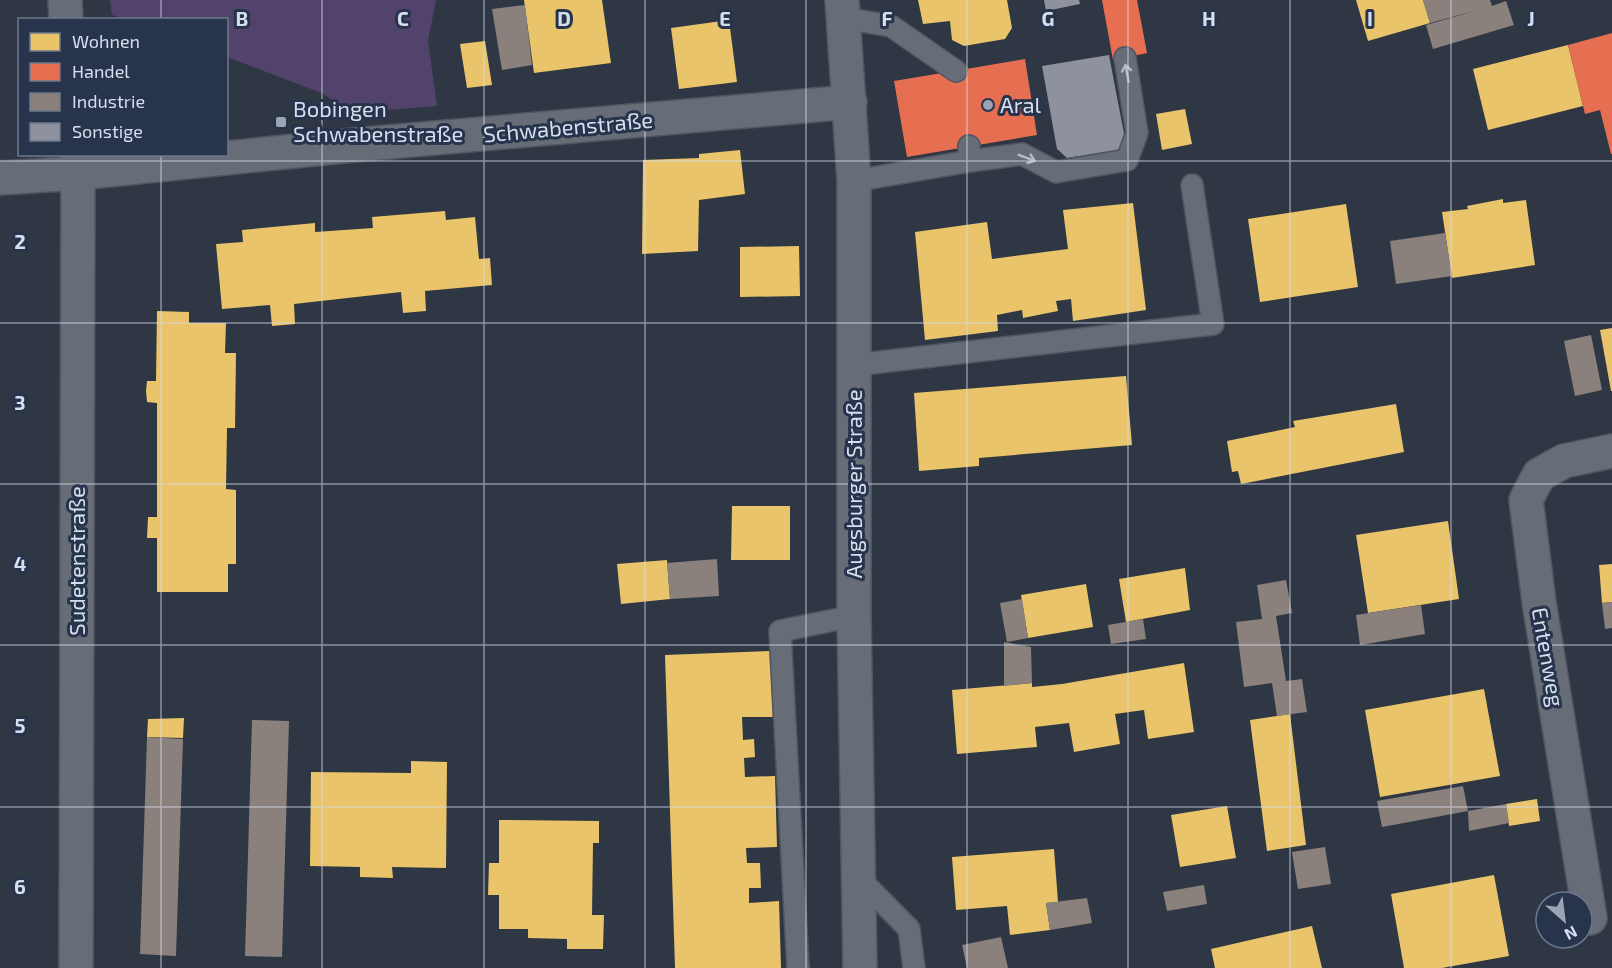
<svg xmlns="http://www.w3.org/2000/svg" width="1612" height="968" font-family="'Exo 2',sans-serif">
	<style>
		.green { fill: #51436b }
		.homes { fill: #e9c46a }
		.shops { fill: #e76f51 }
		.industry { fill: #8a817c }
		.building { fill: #8e929e }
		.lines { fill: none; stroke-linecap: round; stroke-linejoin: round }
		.lane-casing { stroke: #4f5561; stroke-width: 24 }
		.street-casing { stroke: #4f5561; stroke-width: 36 }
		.secondary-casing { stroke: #4f5561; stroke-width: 36 }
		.lane { stroke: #676d76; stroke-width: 21 }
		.street { stroke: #676d76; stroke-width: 33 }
		.secondary { stroke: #676d76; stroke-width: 33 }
		.oneway { stroke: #b5bdcb }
		.grid { fill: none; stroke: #d7dfef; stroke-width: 1.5; stroke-opacity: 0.55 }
		.poi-dot { fill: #9ca4b3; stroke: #27344c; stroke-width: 2 }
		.labels { text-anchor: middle; stroke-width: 6; stroke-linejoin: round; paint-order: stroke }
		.poi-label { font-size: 22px; fill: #d7dfef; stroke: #27344c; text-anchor: start }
		.street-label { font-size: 22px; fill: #d7dfef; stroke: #27344c }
		.grid-label { font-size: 20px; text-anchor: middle; font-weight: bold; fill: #d7dfef; stroke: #27344c; stroke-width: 6; stroke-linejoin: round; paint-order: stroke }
	</style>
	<rect width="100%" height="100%" fill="#2f3744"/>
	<path class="green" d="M 110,0 L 436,0 L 428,41 L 437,106 L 350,113 L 324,94 L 227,57 L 226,20 L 125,19 L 112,15 Z"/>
	<path class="homes" d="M 524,0 L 602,0 L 611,63 L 534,73 Z
		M 918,0 L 1007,0 L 1012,28 L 1005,39 L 964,46 L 952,40 L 950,21 L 923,24 Z
		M 1356,0 L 1423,0 L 1430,23 L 1368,41 Z
		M 729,20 L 737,82 L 679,89 L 671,28 Z
		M 485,41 L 492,85 L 467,88 L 460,44 Z
		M 1568,45 L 1583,106 L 1488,130 L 1473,69 Z
		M 1185,109 L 1192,144 L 1162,150 L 1156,114 Z
		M 740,150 L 745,194 L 699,200 L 698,251 L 642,254 L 643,160 L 699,158 L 699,154 Z
		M 1503,199 L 1503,203 L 1526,200 L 1535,265 L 1452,278 L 1442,212 L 1468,209 L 1467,206 Z
		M 1133,203 L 1146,310 L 1073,321 L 1071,299 L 1056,301 L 1058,311 L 1023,318 L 1022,310 L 997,315 L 998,331 L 925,340 L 915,232 L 987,222 L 992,259 L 1068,249 L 1063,210 Z
		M 1346,204 L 1358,287 L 1260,302 L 1248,219 Z
		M 445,211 L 446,220 L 475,217 L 479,259 L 490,258 L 492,285 L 425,291 L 426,311 L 414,312 L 403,313 L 401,292 L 294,304 L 295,324 L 272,326 L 270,305 L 222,309 L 216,244 L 243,242 L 242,230 L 315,223 L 315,232 L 373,228 L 372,217 Z
		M 799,246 L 800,296 L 740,297 L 740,247 Z
		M 157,311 L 189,312 L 189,323 L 226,323 L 225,353 L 236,353 L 235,428 L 227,428 L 226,489 L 236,490 L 236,564 L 228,564 L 228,592 L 157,592 L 157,538 L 147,538 L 148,517 L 157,517 L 157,403 L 147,402 L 146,391 L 147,381 L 156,381 Z
		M 1612,328 L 1612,391 L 1611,391 L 1600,330 Z
		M 1126,376 L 1132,445 L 979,458 L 979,466 L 919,471 L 914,393 Z
		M 1396,404 L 1404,452 L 1241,484 L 1238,471 L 1232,472 L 1227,441 L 1295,427 L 1293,421 Z
		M 732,506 L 790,506 L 790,560 L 731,560 Z
		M 1448,521 L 1459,599 L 1368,613 L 1356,535 Z
		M 667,560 L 670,599 L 621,604 L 617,564 Z
		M 1612,564 L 1612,602 L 1602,603 L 1599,565 Z
		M 1185,568 L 1190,610 L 1126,622 L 1119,579 Z
		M 1086,584 L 1093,627 L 1028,638 L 1021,595 Z
		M 770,651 L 773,717 L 742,717 L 743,740 L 754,739 L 755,757 L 744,758 L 745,777 L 775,776 L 777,847 L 746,848 L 747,863 L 760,863 L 761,888 L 749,888 L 749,903 L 779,901 L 781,968 L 675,968 L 665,655 Z
		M 1184,663 L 1194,732 L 1148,739 L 1144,710 L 1115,714 L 1120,744 L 1074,752 L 1069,723 L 1035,727 L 1037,747 L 957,754 L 952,690 L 1032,683 L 1032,687 L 1062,684 Z
		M 1484,689 L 1500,776 L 1380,797 L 1365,710 Z
		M 1290,714 L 1306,845 L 1267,851 L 1250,720 Z
		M 184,718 L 183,738 L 147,737 L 148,719 Z
		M 411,761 L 447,762 L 446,868 L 392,867 L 393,878 L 360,877 L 360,867 L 310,866 L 311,772 L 411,773 Z
		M 1537,799 L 1540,821 L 1509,826 L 1506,804 Z
		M 1227,806 L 1236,858 L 1180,867 L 1171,815 Z
		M 499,820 L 599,821 L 599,843 L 593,843 L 592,915 L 604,915 L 603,949 L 567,949 L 567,939 L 528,938 L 528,929 L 499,929 L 499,895 L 488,895 L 489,863 L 499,863 Z
		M 1054,849 L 1058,902 L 1046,903 L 1050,930 L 1010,935 L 1007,906 L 956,910 L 952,857 Z
		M 1494,875 L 1509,956 L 1442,968 L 1404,968 L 1391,894 Z
		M 1312,926 L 1322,968 L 1215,968 L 1211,949 Z"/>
	<path class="shops" d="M 1102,0 L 1137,0 L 1147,53 L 1113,60 Z
		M 1612,33 L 1612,154 L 1611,154 L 1600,110 L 1585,114 L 1568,45 Z
		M 1025,59 L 1037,135 L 907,157 L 894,81 Z"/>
	<path class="industry" d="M 1423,0 L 1490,0 L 1492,6 L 1506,1 L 1514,25 L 1433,49 L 1426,25 L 1478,10 L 1430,23 Z
		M 525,5 L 532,65 L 502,70 L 492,9 Z
		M 1445,233 L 1452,276 L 1396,284 L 1390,241 Z
		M 1591,335 L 1602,390 L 1575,396 L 1564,341 Z
		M 717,559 L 719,596 L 670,599 L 667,563 Z
		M 1286,580 L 1292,613 L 1276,616 L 1286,681 L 1302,679 L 1307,712 L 1277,716 L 1272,683 L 1244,687 L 1236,622 L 1262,619 L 1257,585 Z
		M 1022,599 L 1028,638 L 1007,642 L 1000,603 Z
		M 1612,602 L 1612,628 L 1605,629 L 1602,603 Z
		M 1421,605 L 1425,634 L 1360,645 L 1356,615 Z
		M 1143,619 L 1146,639 L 1111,644 L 1108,625 Z
		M 1004,642 L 1031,647 L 1032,683 L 1004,686 Z
		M 252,720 L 289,721 L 282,957 L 245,956 Z
		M 147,737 L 183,739 L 176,956 L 140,954 Z
		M 1463,786 L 1468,811 L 1382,827 L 1377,801 Z
		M 1506,804 L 1509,823 L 1469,831 L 1468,811 Z
		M 1325,847 L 1331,884 L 1298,889 L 1292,852 Z
		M 1204,885 L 1207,904 L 1167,911 L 1163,892 Z
		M 1087,898 L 1092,923 L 1050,930 L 1046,903 Z
		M 1001,937 L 1008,968 L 967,968 L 962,945 Z"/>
	<path class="building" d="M 1044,0 L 1079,0 L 1080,4 L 1046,11 Z
		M 1109,55 L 1125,139 L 1119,150 L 1067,158 L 1057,149 L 1042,66 Z"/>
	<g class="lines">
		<defs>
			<path id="lane" d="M 844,18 L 891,26 L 956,71
				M 970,161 L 1022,154 L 1056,172 L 1127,160 L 1137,133 L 1125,58
				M 854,181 L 970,161 L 969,146
				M 854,365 L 1213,324 L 1192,185
				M 859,878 L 909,929 L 914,968
				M 798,968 L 780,631 L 854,616"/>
			<path id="street" d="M 65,0 L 66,20
				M 0,178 L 79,173 L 354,145 L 850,102
				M 1590,918 L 1539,602 L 1526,500 L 1539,475 L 1564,461 L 1612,451
				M 76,968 L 78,154"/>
			<path id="secondary" d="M 842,0 L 854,181 L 854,616 L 860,968"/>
		</defs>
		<use href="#lane" class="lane-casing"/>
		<use href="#street" class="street-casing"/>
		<use href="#secondary" class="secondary-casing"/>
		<use href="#lane" class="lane"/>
		<use href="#street" class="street"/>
		<use href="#secondary" class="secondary"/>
	</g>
	<defs><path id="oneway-shaft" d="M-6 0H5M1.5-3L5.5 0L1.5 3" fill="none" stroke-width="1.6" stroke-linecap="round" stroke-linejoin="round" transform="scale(1.5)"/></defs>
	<g class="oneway">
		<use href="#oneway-shaft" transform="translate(1127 73) rotate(-100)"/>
		<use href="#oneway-shaft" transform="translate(1027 158) rotate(21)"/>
	</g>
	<path class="grid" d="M 161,0 L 161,20M 322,0 L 322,968M 484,0 L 484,968M 645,0 L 645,968M 806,0 L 806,968M 967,0 L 967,968M 1128,0 L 1128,968M 1290,0 L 1290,968M 1451,0 L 1451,968M 161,154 L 161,968M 0,161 L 1612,161M 0,323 L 1612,323M 0,484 L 1612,484M 0,645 L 1612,645M 0,807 L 1612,807"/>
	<g class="poi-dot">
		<circle cx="988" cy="105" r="6"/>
		<rect x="275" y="116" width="12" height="12" rx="3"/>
	</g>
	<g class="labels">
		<g class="poi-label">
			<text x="1000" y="113">Aral</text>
			<text x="293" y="117">Bobingen<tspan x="293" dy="25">Schwabenstraße</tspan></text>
		</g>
		<g class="street-label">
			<text transform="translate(568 127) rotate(-5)" y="8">Schwabenstraße</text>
			<text transform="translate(854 484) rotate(-90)" y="8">Augsburger Straße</text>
			<text transform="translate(77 561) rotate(-90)" y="8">Sudetenstraße</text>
			<text transform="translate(1548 657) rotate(80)" y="8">Entenweg</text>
		</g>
	</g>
	<g class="grid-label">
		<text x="242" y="26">B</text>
		<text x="403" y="26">C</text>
		<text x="564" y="26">D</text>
		<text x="725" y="26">E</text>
		<text x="887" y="26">F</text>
		<text x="1048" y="26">G</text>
		<text x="1209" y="26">H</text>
		<text x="1370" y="26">I</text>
		<text x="1531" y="26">J</text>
		<text x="20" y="249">2</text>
		<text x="20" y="410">3</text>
		<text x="20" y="571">4</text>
		<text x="20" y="733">5</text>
		<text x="20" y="894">6</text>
	</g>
	<rect x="18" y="18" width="210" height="138" fill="#27344c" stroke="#6d788d" stroke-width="1.5"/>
	<rect x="30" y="33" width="30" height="18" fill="#e9c46a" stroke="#6d788d" stroke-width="1.5"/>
	<text x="72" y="48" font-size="18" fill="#d7dfef">Wohnen</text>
	<rect x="30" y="63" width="30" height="18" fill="#e76f51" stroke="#6d788d" stroke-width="1.5"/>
	<text x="72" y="78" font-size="18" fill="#d7dfef">Handel</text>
	<rect x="30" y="93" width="30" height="18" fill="#8a817c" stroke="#6d788d" stroke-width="1.5"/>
	<text x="72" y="108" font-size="18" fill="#d7dfef">Industrie</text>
	<rect x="30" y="123" width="30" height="18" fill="#8e929e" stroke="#6d788d" stroke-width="1.5"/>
	<text x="72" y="138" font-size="18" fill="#d7dfef">Sonstige</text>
	<g transform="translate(1564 920) rotate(152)"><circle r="28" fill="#27344c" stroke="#6d788d" stroke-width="1.5"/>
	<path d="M0-4.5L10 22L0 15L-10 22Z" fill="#9ca4b3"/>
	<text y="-9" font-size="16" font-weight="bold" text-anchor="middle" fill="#d7dfef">N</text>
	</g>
</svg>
